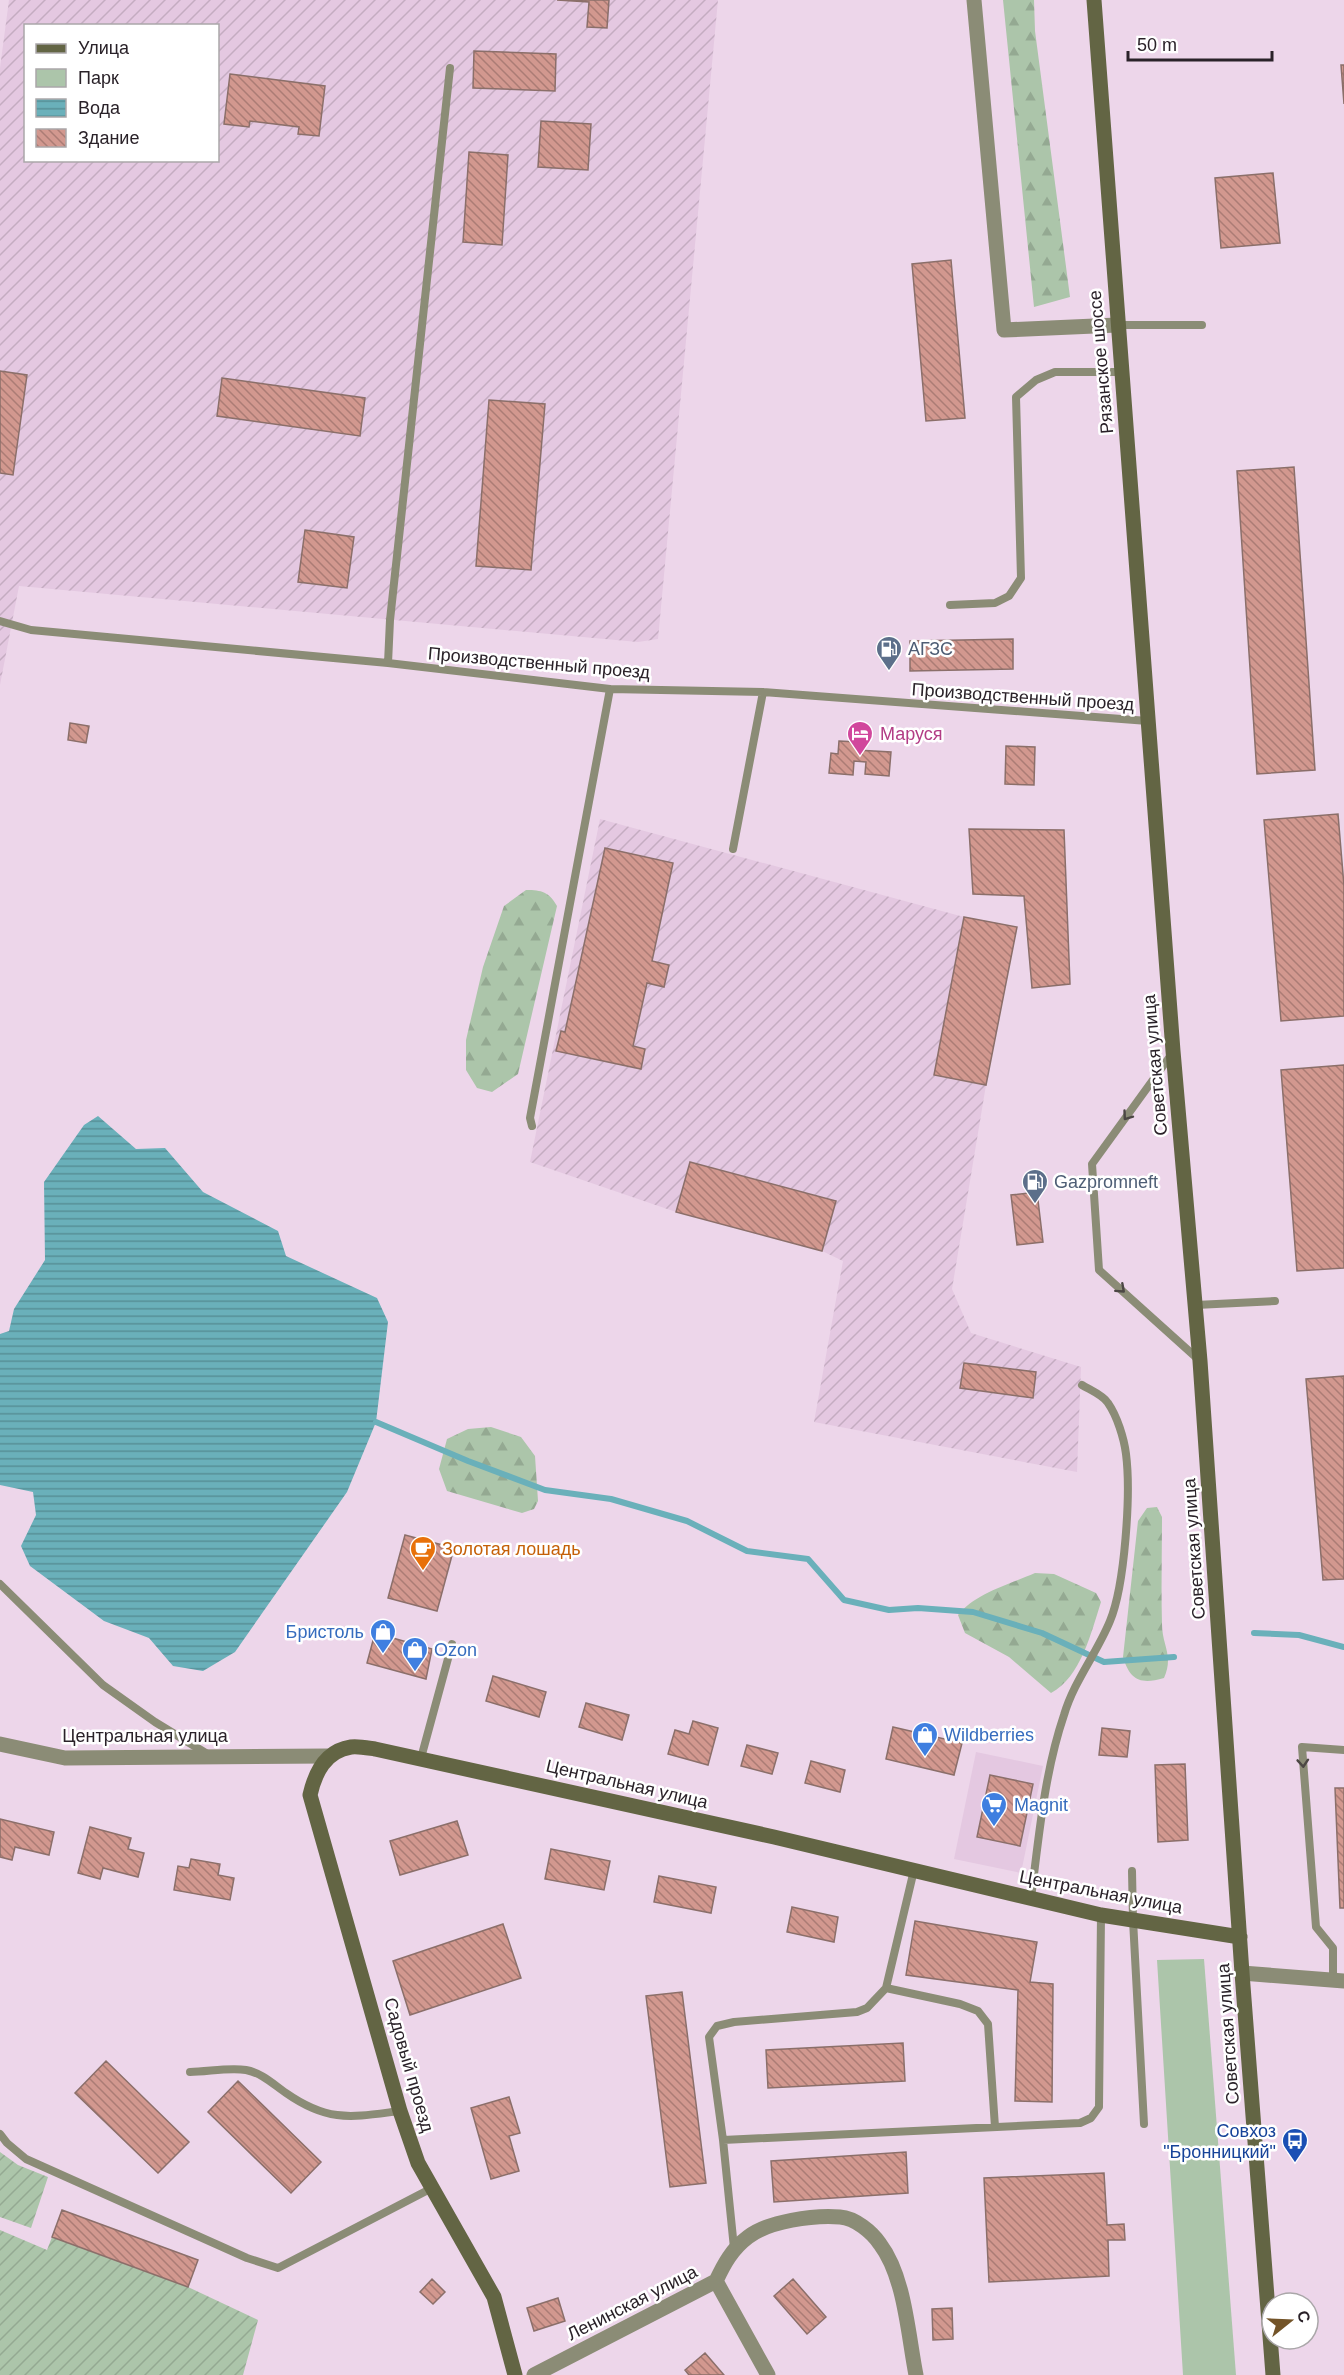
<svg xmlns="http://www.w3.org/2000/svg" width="1344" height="2375" font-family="Helvetica,sans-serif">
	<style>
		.built { fill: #e4c8e1 }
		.industrial { fill: url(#industrial-furrows); fill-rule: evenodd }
		.green { fill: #acc5aa }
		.forest { fill: url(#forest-firs) }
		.garden { fill: url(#garden-furrows) }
		.water { fill: url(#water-rules) }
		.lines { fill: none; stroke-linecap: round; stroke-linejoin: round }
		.stream { stroke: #6ab0ba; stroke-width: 6 }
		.building { fill: url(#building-back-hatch); stroke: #8b6f6a; stroke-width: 1.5 }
		.lane { stroke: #8b8c76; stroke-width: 8 }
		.street { stroke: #8b8c76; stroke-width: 15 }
		.secondary { stroke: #636544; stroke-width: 15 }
		.oneway { stroke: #4c4744 }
		.labels { text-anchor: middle; stroke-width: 5; stroke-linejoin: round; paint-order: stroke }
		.street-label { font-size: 18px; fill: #2a2229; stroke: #fff }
		.service-label { font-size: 18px; fill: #4e5e75; stroke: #fff; text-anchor: start }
		.hotel-label { font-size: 18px; fill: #b23c85; stroke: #fff; text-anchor: start }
		.food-label { font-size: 18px; fill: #c56008; stroke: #fff; text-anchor: start }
		.shop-label { font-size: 18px; fill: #366cbe; stroke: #fff; text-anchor: start }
		.transit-label { font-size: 18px; fill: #164399; stroke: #fff; text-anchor: end }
	</style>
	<defs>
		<pattern id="industrial-furrows" width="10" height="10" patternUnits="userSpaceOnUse" patternTransform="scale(1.5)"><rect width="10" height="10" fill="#e4c8e1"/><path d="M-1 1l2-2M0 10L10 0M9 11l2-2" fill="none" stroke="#c4acc1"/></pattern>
		<pattern id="forest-firs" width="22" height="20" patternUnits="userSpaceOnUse" patternTransform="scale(1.5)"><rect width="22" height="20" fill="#acc5aa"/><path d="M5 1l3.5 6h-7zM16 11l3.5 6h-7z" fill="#94a992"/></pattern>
		<pattern id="garden-furrows" width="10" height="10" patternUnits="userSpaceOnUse" patternTransform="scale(1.5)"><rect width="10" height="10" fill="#acc5aa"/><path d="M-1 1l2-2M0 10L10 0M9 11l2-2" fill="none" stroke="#94a992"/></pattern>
		<pattern id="water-rules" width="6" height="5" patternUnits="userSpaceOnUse" patternTransform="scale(1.5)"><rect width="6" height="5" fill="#6ab0ba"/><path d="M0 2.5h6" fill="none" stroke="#578f97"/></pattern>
		<pattern id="building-back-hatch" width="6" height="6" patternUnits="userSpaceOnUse" patternTransform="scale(1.5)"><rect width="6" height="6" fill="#d2988f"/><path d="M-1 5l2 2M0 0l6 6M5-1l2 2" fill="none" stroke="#ab7c75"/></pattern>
	</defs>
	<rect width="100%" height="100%" fill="#edd6ea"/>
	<path class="built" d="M 976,1752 L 1043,1766 L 1021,1873 L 954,1859 Z"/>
	<path class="industrial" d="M 9,0 L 718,0 L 658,639 L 638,642 L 19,586 L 0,685 L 0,68 ZM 26,26 L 218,26 L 218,160 L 26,160 Z
		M 600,819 L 964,917 L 1017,927 L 986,1085 L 952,1289 L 971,1333 L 1081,1367 L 1077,1472 L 814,1422 L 843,1261 L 822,1251 L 676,1212 L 530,1162 Z"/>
	<path class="green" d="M 1204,1959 L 1236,2375 L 1183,2375 L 1157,1960 Z"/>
	<path class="forest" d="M 1003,0 L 1034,0 L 1035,31 L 1070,297 L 1034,307 Z
		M 526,890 C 542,890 549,892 557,906 L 518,1074 L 492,1092 L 477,1088 L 466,1070 L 466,1040 L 483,967 L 504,906 Z
		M 491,1427 L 521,1437 L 535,1456 L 538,1501 L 534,1509 L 522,1513 L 447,1491 L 439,1469 L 447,1439 L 468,1429 Z
		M 1157,1507 L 1162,1517 C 1162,1553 1161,1588 1162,1624 C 1162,1646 1174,1655 1164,1678 C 1140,1685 1130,1680 1123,1657 L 1138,1521 L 1147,1508 Z
		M 1035,1573 L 1054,1574 L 1096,1593 L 1101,1602 C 1091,1633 1081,1677 1051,1693 L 1009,1657 L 965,1633 L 958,1615 C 975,1593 1010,1584 1035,1573 Z"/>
	<path class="garden" d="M 0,2152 L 18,2165 L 48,2177 L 31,2228 L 0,2217 Z
		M 0,2230 L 47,2250 L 52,2237 L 188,2287 L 258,2320 L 243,2375 L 0,2375 Z"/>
	<path class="water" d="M 98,1116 L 136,1149 L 165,1148 L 203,1192 L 278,1231 L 286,1256 L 377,1298 L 388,1322 L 376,1422 L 347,1492 L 235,1652 L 203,1671 L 173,1666 L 149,1638 L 104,1621 L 30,1566 L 21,1546 L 36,1515 L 33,1492 L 0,1485 L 0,1334 L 9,1331 L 14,1309 L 45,1260 L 44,1182 L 84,1125 Z"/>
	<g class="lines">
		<path class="stream" d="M 376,1422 L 468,1461 L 545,1490 L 611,1499 L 687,1521 L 747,1551 L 808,1559 L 844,1600 L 889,1610 L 918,1608 L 973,1612 L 1042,1633 L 1104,1662 L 1174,1657
			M 1254,1633 L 1299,1635 L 1344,1647"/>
	</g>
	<path class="building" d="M 557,0 L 609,0 L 607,28 L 587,27 L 589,2 Z
		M 474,51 L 556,54 L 555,91 L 473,88 Z
		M 1341,65 L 1344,65 L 1344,104 Z
		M 230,74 L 325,86 L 319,136 L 298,134 L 299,127 L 250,121 L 249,127 L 224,124 Z
		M 541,121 L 591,124 L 588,170 L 538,167 Z
		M 469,152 L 508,155 L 502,245 L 463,242 Z
		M 1273,173 L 1280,243 L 1221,248 L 1215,178 Z
		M 951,260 L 965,418 L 926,421 L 912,264 Z
		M 0,371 L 27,375 L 13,475 L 0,473 Z
		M 222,378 L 365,398 L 360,436 L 217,416 Z
		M 489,400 L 545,404 L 531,570 L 476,566 Z
		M 1294,467 L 1315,770 L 1257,774 L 1237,471 Z
		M 305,530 L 354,537 L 347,588 L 298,582 Z
		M 1013,639 L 1013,669 L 910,671 L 910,641 Z
		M 70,723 L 89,726 L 86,743 L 68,740 Z
		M 839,741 L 857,742 L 856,750 L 891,752 L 889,776 L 865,774 L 866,762 L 854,761 L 853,775 L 829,773 L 831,753 L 838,754 Z
		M 1006,746 L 1035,747 L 1034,785 L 1005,784 Z
		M 1338,814 L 1344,886 L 1344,1016 L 1281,1021 L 1264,820 Z
		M 969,829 L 1064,830 L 1070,984 L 1032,988 L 1024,896 L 973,894 Z
		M 605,848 L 673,863 L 652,961 L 669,965 L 664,987 L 647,983 L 633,1046 L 645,1049 L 641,1069 L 556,1051 L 561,1031 L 565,1032 Z
		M 964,917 L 1017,927 L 986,1085 L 934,1075 Z
		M 1344,1065 L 1344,1268 L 1297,1271 L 1281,1070 Z
		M 690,1162 L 836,1201 L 822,1251 L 676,1212 Z
		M 1037,1192 L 1043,1242 L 1017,1245 L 1011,1195 Z
		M 964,1363 L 1036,1372 L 1033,1398 L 960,1388 Z
		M 1344,1376 L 1344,1579 L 1323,1580 L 1306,1379 Z
		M 405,1535 L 454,1548 L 437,1611 L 388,1598 Z
		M 375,1633 L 432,1649 L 426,1679 L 367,1663 Z
		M 493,1676 L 546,1692 L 539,1717 L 486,1701 Z
		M 586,1703 L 629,1715 L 622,1740 L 579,1727 Z
		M 693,1721 L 718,1728 L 708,1765 L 668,1754 L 675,1730 L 689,1734 Z
		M 893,1727 L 962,1743 L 954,1775 L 886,1759 Z
		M 1102,1728 L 1130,1731 L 1127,1757 L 1099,1755 Z
		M 747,1745 L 778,1753 L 772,1774 L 741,1766 Z
		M 811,1761 L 845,1770 L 840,1792 L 805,1783 Z
		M 1185,1764 L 1188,1840 L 1158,1842 L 1155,1765 Z
		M 990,1775 L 1033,1784 L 1020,1846 L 977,1837 Z
		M 1335,1788 L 1344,1788 L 1344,1908 L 1340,1908 Z
		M 0,1819 L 54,1832 L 49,1855 L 15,1847 L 12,1860 L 0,1857 Z
		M 457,1821 L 468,1855 L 400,1875 L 390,1841 Z
		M 90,1827 L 131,1838 L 128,1849 L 144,1853 L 138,1877 L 103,1868 L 100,1879 L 78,1873 Z
		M 551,1849 L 610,1861 L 604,1890 L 545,1879 Z
		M 191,1859 L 220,1864 L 218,1875 L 234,1878 L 230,1900 L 174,1890 L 178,1866 L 189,1868 Z
		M 659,1876 L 716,1887 L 711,1913 L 654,1902 Z
		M 792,1907 L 838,1917 L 834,1942 L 787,1932 Z
		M 915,1921 L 1037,1942 L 1030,1982 L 1053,1984 L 1052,2102 L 1015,2101 L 1018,1990 L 906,1975 Z
		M 503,1924 L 521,1978 L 410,2015 L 393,1961 Z
		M 682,1992 L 706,2183 L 670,2187 L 646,1996 Z
		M 903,2043 L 905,2081 L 768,2088 L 766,2050 Z
		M 106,2061 L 189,2142 L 158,2173 L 75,2093 Z
		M 238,2081 L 321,2162 L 291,2193 L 208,2112 Z
		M 509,2097 L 520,2133 L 509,2136 L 519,2171 L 491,2179 L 471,2108 Z
		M 906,2152 L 908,2193 L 774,2202 L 771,2161 Z
		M 1104,2173 L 1107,2225 L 1124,2224 L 1125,2240 L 1108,2240 L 1109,2276 L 989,2282 L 984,2178 Z
		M 62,2210 L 198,2260 L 188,2287 L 52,2237 Z
		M 432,2279 L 445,2292 L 433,2304 L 420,2292 Z
		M 793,2279 L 826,2317 L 807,2334 L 774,2296 Z
		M 558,2298 L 565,2321 L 534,2331 L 527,2308 Z
		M 952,2308 L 953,2339 L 933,2340 L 932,2309 Z
		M 705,2353 L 724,2375 L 689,2375 L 685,2370 Z"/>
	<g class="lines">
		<path class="lane" d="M 1117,325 L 1202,325
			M 950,605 L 995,603 L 1009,596 L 1021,578 L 1016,397 L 1036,380 L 1055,372 L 1121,372
			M 0,621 L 31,630 L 388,663 L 610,689 L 763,692 L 1148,721
			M 388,663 L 390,620 L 450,68
			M 733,849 L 763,692
			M 1171,1055 L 1092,1164 L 1099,1270 L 1199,1360
			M 532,1126 L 530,1118 L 610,689
			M 1196,1305 L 1275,1301
			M 0,1584 L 103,1685 L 155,1722 L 209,1755
			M 421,1758 L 452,1644
			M 1132,1871 L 1133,1920 L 1144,2124
			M 1031,1898 C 1039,1837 1044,1774 1064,1715 C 1074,1681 1097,1653 1110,1621 C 1125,1585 1131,1493 1126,1454 C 1124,1438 1117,1416 1108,1403 C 1103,1395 1090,1390 1082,1385
			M 1333,1981 L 1333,1948 L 1316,1927 L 1302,1747 L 1344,1750
			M 886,1988 L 960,2004 L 978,2011 L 988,2024 L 995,2127
			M 190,2072 C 207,2072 229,2067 246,2070 C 262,2073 273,2084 286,2093 C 329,2123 352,2117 400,2111
			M 0,2134 L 7,2143 L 26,2159 L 247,2258 L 278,2268 L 432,2188
			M 723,2140 L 1080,2123 L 1091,2118 L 1099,2107 L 1101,1915
			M 734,2248 L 723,2140 L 709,2037 L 717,2026 L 734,2022 L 857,2012 L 867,2008 L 886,1988 L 914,1870"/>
		<path class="street" d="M 974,0 L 1004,330 L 1117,325
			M 0,1744 L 65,1758 L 328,1756
			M 1242,1973 L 1344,1981
			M 716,2281 C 724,2264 732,2249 748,2237 C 769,2221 813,2215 840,2217 C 855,2218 872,2232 880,2244 C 905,2277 908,2335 916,2375
			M 534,2375 L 716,2281 L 768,2375"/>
		<path class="secondary" d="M 1094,0 L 1173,1051 L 1200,1361 L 1242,1973 L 1273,2375
			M 515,2375 L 494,2297 L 418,2163 L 400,2111 L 310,1795 C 315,1773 325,1751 351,1747 C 358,1746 368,1748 375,1749 L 774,1837 L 1101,1915 L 1240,1937"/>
	</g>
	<defs><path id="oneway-chevron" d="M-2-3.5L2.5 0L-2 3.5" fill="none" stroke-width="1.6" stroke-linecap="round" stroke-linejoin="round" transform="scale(1.5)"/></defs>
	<g class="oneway">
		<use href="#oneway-chevron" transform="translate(1127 1116) rotate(126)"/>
		<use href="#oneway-chevron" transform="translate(1121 1289) rotate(42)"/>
		<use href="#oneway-chevron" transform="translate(1303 1763) rotate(86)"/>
	</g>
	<defs>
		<symbol id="fuel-pin" viewBox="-11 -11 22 30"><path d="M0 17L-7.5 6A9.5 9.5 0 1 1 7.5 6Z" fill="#5c6f8a" stroke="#fff"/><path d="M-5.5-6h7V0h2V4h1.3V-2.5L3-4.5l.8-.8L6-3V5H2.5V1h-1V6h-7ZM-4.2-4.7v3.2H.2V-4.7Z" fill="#fff"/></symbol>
		<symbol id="hotel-pin" viewBox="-11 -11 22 30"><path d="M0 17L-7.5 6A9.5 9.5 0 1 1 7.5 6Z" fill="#d1479c" stroke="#fff"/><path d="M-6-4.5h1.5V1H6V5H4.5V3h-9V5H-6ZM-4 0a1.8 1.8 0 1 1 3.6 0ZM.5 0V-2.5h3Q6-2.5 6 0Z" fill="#fff"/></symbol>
		<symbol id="cafe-pin" viewBox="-11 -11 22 30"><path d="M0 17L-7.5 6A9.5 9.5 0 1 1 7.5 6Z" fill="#e8710a" stroke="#fff"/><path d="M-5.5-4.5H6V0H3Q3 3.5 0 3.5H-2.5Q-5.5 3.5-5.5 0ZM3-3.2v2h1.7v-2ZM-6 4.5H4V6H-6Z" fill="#fff"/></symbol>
		<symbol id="shop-pin" viewBox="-11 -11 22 30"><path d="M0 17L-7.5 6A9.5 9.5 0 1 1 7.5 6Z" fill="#3f7fe0" stroke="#fff"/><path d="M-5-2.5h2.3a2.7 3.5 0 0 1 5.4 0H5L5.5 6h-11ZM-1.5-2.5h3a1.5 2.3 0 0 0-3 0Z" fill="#fff"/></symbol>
		<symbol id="supermarket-pin" viewBox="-11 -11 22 30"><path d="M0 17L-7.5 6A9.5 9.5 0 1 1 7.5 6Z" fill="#3f7fe0" stroke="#fff"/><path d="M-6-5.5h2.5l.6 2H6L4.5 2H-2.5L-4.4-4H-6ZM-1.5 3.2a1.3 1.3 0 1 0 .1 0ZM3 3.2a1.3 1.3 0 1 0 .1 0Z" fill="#fff"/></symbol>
		<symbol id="bus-pin" viewBox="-11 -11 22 30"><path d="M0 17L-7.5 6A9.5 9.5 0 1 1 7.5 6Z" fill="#1a4fb4" stroke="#fff"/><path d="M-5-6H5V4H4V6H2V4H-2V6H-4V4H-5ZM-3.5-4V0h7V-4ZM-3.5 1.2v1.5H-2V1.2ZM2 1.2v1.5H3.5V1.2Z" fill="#fff"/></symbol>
	</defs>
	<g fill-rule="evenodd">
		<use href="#fuel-pin" x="874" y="634" width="30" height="40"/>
		<use href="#hotel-pin" x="845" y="719" width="30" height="40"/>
		<use href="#fuel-pin" x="1020" y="1167" width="30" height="40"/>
		<use href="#cafe-pin" x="408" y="1534" width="30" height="40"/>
		<use href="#shop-pin" x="368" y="1617" width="30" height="40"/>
		<use href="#shop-pin" x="400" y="1635" width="30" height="40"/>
		<use href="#shop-pin" x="910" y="1720" width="30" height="40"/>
		<use href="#supermarket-pin" x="979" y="1790" width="30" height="40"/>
		<use href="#bus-pin" x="1280" y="2126" width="30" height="40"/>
	</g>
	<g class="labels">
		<g class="street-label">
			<text transform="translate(1101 362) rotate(-95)" y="6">Рязанское шоссе</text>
			<text transform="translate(539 663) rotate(5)" y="6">Производственный проезд</text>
			<text transform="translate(1023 697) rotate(4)" y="6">Производственный проезд</text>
			<text transform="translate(1155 1065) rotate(-95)" y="6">Советская улица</text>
			<text transform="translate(1194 1549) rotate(-94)" y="6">Советская улица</text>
			<text x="145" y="1742">Центральная улица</text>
			<text transform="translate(627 1784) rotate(13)" y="6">Центральная улица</text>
			<text transform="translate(1101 1892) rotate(11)" y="6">Центральная улица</text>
			<text transform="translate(1228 2034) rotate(-94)" y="6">Советская улица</text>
			<text transform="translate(409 2065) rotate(74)" y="6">Садовый проезд</text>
			<text transform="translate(632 2303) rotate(-27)" y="6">Ленинская улица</text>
		</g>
		<g class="service-label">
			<text x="908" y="655">АГЗС</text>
			<text x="1054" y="1188">Gazpromneft</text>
		</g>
		<g class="hotel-label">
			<text x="880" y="740">Маруся</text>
		</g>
		<g class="food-label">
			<text x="442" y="1555">Золотая лошадь</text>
		</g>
		<g class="shop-label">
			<text x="364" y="1638" text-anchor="end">Бристоль</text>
			<text x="434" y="1656">Ozon</text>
			<text x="944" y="1741">Wildberries</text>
			<text x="1014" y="1811">Magnit</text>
		</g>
		<g class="transit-label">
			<text x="1276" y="2137">Совхоз<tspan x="1276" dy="21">"Бронницкий"</tspan></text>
		</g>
	</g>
	<rect x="24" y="24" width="195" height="138" fill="#ffffff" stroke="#aaa7a9" stroke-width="1.5"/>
	<rect x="36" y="44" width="30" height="9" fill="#636544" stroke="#aaa7a9" stroke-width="1.5"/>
	<text x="78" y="54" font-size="18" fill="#2a2229">Улица</text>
	<rect x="36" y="69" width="30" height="18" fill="#acc5aa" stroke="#aaa7a9" stroke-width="1.5"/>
	<text x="78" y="84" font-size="18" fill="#2a2229">Парк</text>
	<rect x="36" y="99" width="30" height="18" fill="url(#water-rules)" stroke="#aaa7a9" stroke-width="1.5"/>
	<text x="78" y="114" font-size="18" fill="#2a2229">Вода</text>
	<rect x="36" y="129" width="30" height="18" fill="url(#building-back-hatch)" stroke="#aaa7a9" stroke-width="1.5"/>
	<text x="78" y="144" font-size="18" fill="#2a2229">Здание</text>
	<g transform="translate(1290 2321) rotate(72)"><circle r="28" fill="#ffffff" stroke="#aaa7a9" stroke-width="1.5"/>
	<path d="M0-4.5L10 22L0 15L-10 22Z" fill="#735429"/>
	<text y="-9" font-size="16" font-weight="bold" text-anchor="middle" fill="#2a2229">С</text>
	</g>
	<path d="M1128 51v9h144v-9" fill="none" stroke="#2a2229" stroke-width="3"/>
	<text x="1137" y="51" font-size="18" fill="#2a2229" stroke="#ffffff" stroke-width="4.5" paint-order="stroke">50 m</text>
</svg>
